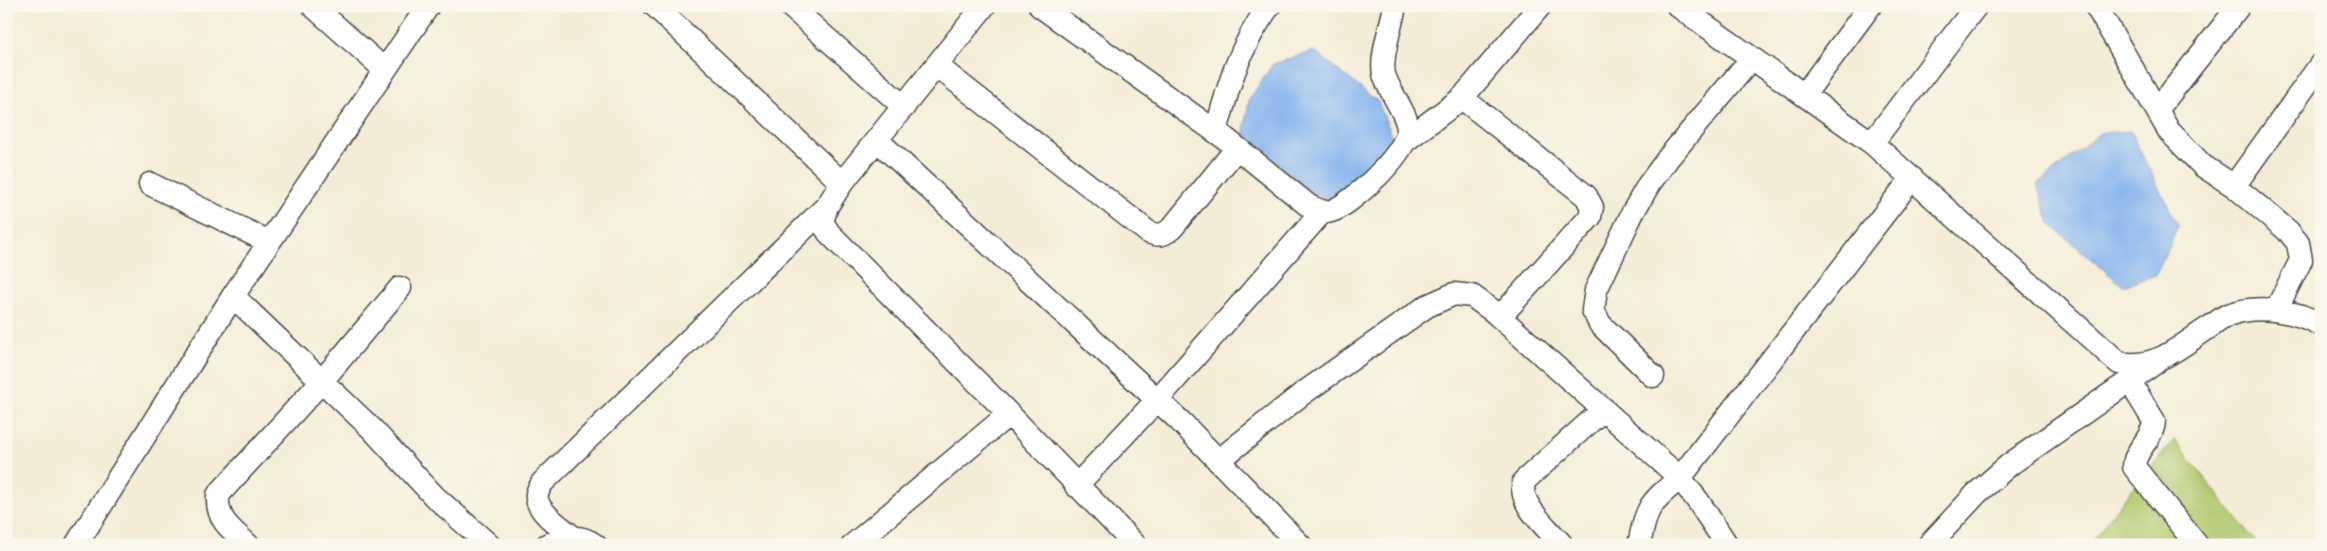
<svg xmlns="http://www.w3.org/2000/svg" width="2327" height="551" font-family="Alegreya,serif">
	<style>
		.green { fill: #b0c96f; stroke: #6e7a4d }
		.water { fill: #83b3ee; stroke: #576f8c }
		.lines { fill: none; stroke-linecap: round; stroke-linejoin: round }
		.minor-casing { stroke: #494845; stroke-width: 25 }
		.minor { stroke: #fff; stroke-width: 22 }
	</style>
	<rect width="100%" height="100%" fill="#fbf7ec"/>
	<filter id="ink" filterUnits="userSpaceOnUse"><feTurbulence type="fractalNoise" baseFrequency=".02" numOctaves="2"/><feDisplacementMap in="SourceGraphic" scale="10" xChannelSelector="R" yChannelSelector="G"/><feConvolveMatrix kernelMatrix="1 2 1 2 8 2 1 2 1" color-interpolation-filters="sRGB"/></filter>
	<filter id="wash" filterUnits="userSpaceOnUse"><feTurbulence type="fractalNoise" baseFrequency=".0096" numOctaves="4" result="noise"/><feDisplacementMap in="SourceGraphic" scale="20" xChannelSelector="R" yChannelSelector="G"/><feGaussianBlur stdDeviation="1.12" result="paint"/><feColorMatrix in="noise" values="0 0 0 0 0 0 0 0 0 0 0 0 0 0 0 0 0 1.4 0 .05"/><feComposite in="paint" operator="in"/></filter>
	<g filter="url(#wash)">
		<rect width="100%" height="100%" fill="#f4ecd6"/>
		<path class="green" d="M 2174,440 L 2258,545 L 2090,545 L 2123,500 Z"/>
		<path class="water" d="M 1314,51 L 1378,102 L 1397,148 L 1337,206 L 1264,165 L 1244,131 L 1249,100 L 1273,64 Z
			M 2130,131 L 2178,226 L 2156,275 L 2123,286 L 2050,224 L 2037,185 L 2100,133 Z"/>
	</g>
	<g filter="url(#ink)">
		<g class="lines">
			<defs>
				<path id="minor" d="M 313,6 L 385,70
					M 655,6 L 842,183
					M 790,6 L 904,107
					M 984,6 L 842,183 L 827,206 L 822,222 L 829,233 L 1009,414 L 1135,545
					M 1040,6 L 1226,139 L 1309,206 C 1318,210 1325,214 1334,210 C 1355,201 1406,153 1408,130 C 1408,114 1388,91 1384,74 C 1380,56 1392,24 1395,6
					M 1678,6 L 1872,143 L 2119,363 C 2156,370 2179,347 2208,328 C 2215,324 2221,318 2228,315 C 2257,304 2295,310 2321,325
					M 2096,6 L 2169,131 L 2203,166 L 2234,186 L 2288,231 L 2298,243 L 2301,260 L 2276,310
					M 937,66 L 1148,232 C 1158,236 1163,236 1172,228 L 1237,148
					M 1804,95 L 1870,6
					M 1462,98 L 1586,196 L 1592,207 L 1590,217 L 1500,317
					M 2157,110 L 2239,6
					M 1216,132 C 1229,83 1239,48 1269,6
					M 877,140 L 1180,421 L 1300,545
					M 1405,141 L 1462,98 L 1540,6
					M 1872,143 L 1976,6
					M 150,184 L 269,242
					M 2234,186 L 2321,64
					M 233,296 L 372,429 L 434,496 L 489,545
					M 1653,376 L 1600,324 L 1593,310 L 1596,290 L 1633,212 L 1649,184 L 1669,157 L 1752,58
					M 2130,382 L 2154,421 C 2153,440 2134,449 2134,467 L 2197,545
					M 1218,461 L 1302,394 L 1427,306 L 1454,294 L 1472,296 L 1493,311 L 1680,478 L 1698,501 L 1727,545
					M 1076,486 L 1157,400 L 1322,212
					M 573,537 C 562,528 534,510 537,494 C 537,491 541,486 542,483 L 827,206
					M 76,545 L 233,296 L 428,6
					M 248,545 C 231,529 216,520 218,495 L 322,381 L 400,288
					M 547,545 C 563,537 580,534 595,545
					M 853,545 L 1009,414
					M 1562,545 C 1548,528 1517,504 1524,481 L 1604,409
					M 1639,545 C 1647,505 1649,504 1680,478 L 1912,178
					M 1929,545 L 1977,493 L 2009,465 L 2155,363"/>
			</defs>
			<use href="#minor" class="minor-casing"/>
			<use href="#minor" class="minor"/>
		</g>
	</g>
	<rect width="2327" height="551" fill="none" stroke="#fbf7ec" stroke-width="25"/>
</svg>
